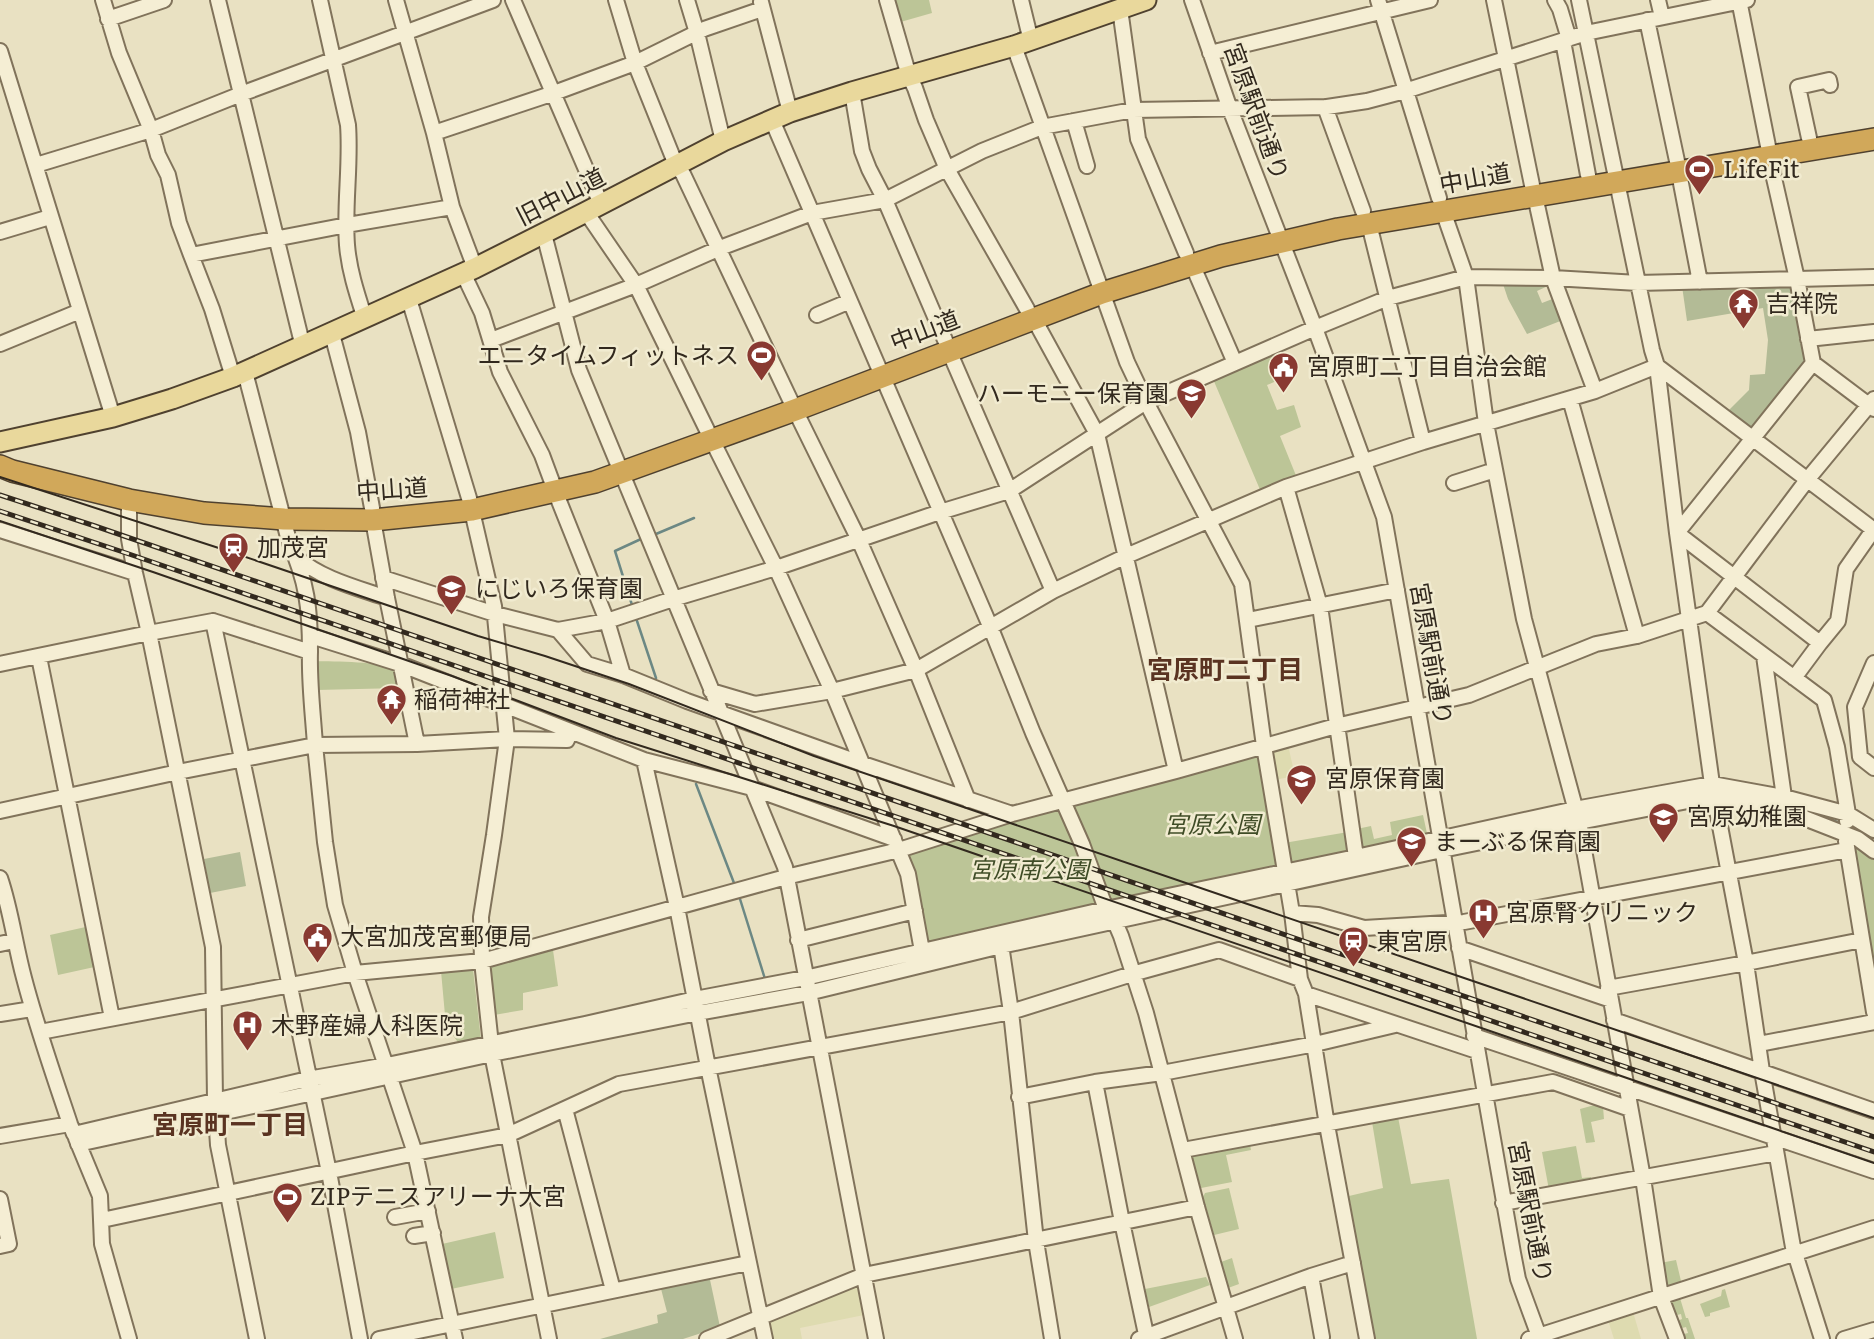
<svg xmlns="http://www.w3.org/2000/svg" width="1874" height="1339" font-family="Literata,'Noto Sans JP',serif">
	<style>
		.farmland { fill: #dedbb0 }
		.green { fill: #bcc597 }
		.cemetery { fill: #b3bb96 }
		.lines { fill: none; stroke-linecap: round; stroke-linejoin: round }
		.stream { stroke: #6c8884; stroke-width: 2.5 }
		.minor-casing { stroke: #81735b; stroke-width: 18 }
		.major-casing { stroke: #4f412f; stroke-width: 23 }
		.highway-casing { stroke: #4f412f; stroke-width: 24 }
		.minor { stroke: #f5eed4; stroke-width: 14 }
		.major { stroke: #e9d89c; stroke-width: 19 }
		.highway { stroke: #d1a85a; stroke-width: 21 }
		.tram { stroke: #32291e; stroke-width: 2 }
		.rail-casing { stroke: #32291e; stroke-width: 5 }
		.rail { stroke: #f1ebd0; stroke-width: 2.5; stroke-dasharray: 8; stroke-linecap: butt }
		.labels { text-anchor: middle; stroke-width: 5; stroke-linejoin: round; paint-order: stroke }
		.street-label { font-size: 24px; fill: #32291e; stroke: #f1ebd0 }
		.poi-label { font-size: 24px; fill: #32291e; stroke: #f1ebd0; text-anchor: start }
		.park-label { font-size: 24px; font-style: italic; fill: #3f4c26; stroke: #f1ebd0 }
		.neighbourhood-label { font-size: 26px; font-weight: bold; fill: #5a3321; stroke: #f1ebd0 }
	</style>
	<rect width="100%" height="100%" fill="#e9e1c2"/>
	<path class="farmland" d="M 1288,745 L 1295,776 L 1274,780 L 1269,753 L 1273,749 Z
		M 859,1284 L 864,1315 L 800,1328 L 802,1339 L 769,1339 L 765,1319 Z
		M 1633,1312 L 1641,1339 L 1614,1339 L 1608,1320 Z"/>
	<path class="green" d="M 891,0 L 929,0 L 932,13 L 897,23 Z
		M 1277,351 L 1286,377 L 1267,385 L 1277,410 L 1294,405 L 1301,427 L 1280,436 L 1297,478 L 1261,492 L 1213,379 Z
		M 316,661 C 333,662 384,660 395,672 C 399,677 399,682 400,688 L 317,690 Z
		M 1260,754 L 1278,868 L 1113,903 L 1073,804 Z
		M 1062,808 L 1101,905 L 927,945 L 908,852 Z
		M 1423,815 L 1428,838 L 1361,852 L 1352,830 L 1371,826 L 1374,839 L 1392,835 L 1390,822 Z
		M 1348,832 L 1350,850 L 1348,855 L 1291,867 L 1284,843 Z
		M 1849,838 L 1874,854 L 1874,981 Z
		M 90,926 L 99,966 L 58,975 L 50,935 Z
		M 553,950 L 558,986 L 523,993 L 523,1010 L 494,1015 L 488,965 Z
		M 473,969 L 481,1040 L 460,1045 L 446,1026 L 441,971 Z
		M 1602,1103 L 1607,1106 L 1603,1107 L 1604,1119 L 1591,1122 L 1595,1142 L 1586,1143 L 1580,1109 Z
		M 1398,1117 L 1411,1184 L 1449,1179 L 1477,1339 L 1372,1339 L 1349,1196 L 1383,1188 L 1372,1122 Z
		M 1250,1144 L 1251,1150 L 1226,1155 L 1232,1182 L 1201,1188 L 1192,1158 L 1194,1155 Z
		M 1576,1146 L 1582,1178 L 1591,1177 L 1590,1183 L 1549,1190 L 1542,1152 Z
		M 1229,1188 L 1239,1229 L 1214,1235 L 1203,1197 L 1205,1193 Z
		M 495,1232 L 504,1278 L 451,1289 L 442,1244 Z
		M 1232,1258 L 1239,1284 L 1228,1288 L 1221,1262 Z
		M 1676,1260 L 1681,1281 L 1690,1279 L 1690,1281 L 1668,1288 L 1664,1287 L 1660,1263 Z
		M 1206,1277 L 1210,1285 L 1149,1307 L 1145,1289 Z
		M 1725,1289 L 1730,1307 L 1710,1313 L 1710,1316 L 1705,1317 L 1700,1304 L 1721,1296 L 1722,1290 Z
		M 1680,1298 L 1686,1318 L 1688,1318 L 1695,1339 L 1682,1339 L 1680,1335 L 1688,1333 L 1686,1327 L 1678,1329 L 1675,1322 L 1682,1319 L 1681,1314 L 1673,1316 L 1669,1304 L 1671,1300 Z"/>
	<path class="cemetery" d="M 1502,281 L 1546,283 L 1550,285 L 1537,291 L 1542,303 L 1555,298 L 1563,320 L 1527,334 L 1508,299 Z
		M 1790,284 L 1794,287 L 1809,361 L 1755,432 L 1728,411 L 1749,390 L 1750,375 L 1765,374 L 1768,340 L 1763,308 L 1687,321 L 1682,286 Z
		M 240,852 L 246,886 L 210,893 L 204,859 Z
		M 709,1275 L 720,1327 L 683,1339 L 600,1339 L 658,1323 L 657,1315 L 667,1312 L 660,1285 Z"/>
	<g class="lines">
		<path class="stream" d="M 656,534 L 694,518
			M 632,605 L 615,551 L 641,539
			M 636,618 L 656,678
			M 696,784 L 734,883
			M 1818,813 L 1841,824
			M 740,899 L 765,979
			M 813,984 L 834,980"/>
		<defs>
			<path id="minor" d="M 103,0 L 119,53 L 151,130 L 158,155 L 168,175 L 179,223 L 191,255 L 347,225 L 452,207
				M 218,0 L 303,347
				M 320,0 L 348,125 C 351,165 344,205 347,245 C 349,270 357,294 365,319
				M 396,0 L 434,133 L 452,207 L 475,268
				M 513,0 L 601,204
				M 616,0 L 635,63 L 676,165 L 683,174 L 795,410 L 859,540 L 916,670 L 968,800
				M 687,0 L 697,33 L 723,141
				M 887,0 L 909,76 L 915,88 L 926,120 L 947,169 L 1027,309
				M 1021,0 L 1031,41
				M 1192,0 L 1230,109 L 1315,328 L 1384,517 L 1513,1253 L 1518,1279 L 1540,1339
				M 1378,0 L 1439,198
				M 1494,0 L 1532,185
				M 1555,0 L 1560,9 L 1569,39
				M 1579,0 L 1652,350 L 1657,366 L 1874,530
				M 1658,0 L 1662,17
				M 1739,0 L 1768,146
				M 761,2 L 790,112
				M 1120,9 L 1138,139 L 1186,253
				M 108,19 L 164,0
				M 1647,20 L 1677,161
				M 1563,41 L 1588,175
				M 1014,46 L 1127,362 L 1146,402 L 1242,584 L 1264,746 L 1292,913 L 1300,979 L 1306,994 L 1327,1125 L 1367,1339
				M 0,51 L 113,417
				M 1210,53 L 1430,0
				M 852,92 L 862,151 L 869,169 L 885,200 L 945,340
				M 1325,107 L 1363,211
				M 772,120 L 990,626 L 1033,733 L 1082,844 L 1106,909 L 1115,922 L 1121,936 L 1146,1013 L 1197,1207 L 1235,1339
				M 1074,121 L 1087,166
				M 434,133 L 554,93 L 635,63 L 704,29 L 762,9
				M 1809,138 L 1798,87 L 1829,80 L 1830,85
				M 1769,156 L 1797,279 L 1813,363 L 1874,409
				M 36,165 L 151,130 L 241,94 L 493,0
				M 1679,173 L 1700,282
				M 1535,196 L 1553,278 L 1595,391
				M 1443,211 L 1466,277 L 1486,423 L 1524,619 L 1579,822 L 1643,1178 L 1661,1297 L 1677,1339
				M 586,212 L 636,285 L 707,430
				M 1369,224 L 1423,442
				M 0,232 L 50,217
				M 544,234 L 579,370 L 785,867 L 876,1339
				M 191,255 L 212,309 L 233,377
				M 1192,264 L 1235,363
				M 463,273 L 482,313 L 500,372 L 542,455 L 552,482
				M 409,299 L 469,498 L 494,606 L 507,739 L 494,835 L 481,917 L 482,961 L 492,1054 L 549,1339
				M 817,315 L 850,301
				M 1034,319 L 1097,434 L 1176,771
				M 332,334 L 358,432 L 372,508
				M 1808,339 L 1874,332
				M 491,340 L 636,285 L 720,248 L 812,213 L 885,200 L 982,151 L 1042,127 L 1133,110 L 1327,107 L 1367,101 L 1405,91 L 1586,33 L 1747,0
				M 0,344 L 80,311
				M 949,351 L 1053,591
				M 1570,399 L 1637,636
				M 712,440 L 776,568 L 832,691 L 908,874 L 922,951
				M 1454,483 L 1495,470
				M 555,491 L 607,621 L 623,675
				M 373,520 L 387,598 L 417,744
				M 0,530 L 135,573
				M 296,557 C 322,579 355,587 387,598
				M 383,578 L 495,614 L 558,630 L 607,621 L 673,599 L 776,568 L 940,512 L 1009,491 L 1146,402 L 1315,328 L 1388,298 L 1466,277 L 1553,278 L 1638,283 L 1874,277
				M 1707,613 L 1824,700 L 1837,747 L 1848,814 L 1847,821
				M 1248,620 L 1397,590
				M 213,621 L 329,1172 L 360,1339
				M 558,630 L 587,664 L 623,675 L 687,701 L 863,764 L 1012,814
				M 311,636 L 400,664 L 644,760 L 752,788 L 894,839
				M 1820,643 L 1838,621 L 1846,569 L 1874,529
				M 1764,656 L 1784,797
				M 39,657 L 112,1018
				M 1874,663 L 1855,707 L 1860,757 L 1874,768
				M 0,664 L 149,633 L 135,573 L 129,539 L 129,500
				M 1794,678 L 1820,643 L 1677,533 L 1813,363
				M 711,691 L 755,704 L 832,691 L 916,670 L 1053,591 L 1124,557 L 1286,487 L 1423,442 L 1595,391 L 1657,366 L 1677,533 L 1712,784 L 1746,963 L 1762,1071 L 1793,1247 L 1822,1339
				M 644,760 L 677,907 L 708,1067 L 765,1339
				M 0,811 L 178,772 L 315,745 C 313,714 309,683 310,652 C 310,608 307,582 289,541 L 245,372
				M 1846,841 L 1874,1012
				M 1356,857 L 1575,809 L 1712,784 L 1784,797 L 1848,814 L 1874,830
				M 0,878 C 11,910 15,945 24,978 C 37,1028 54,1076 70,1124
				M 1292,913 L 1318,915 L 1364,928 L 1464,922 L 1847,850
				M 1000,938 L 1011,1012 L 1036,1241 L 1052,1339
				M 798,940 L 915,911
				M 0,944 L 14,941
				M 1459,948 L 1611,1000
				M 1608,988 L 1746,963 L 1862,940
				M 1306,994 L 1477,1051
				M 0,1014 L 32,1009
				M 1614,1020 L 1874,1111
				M 40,1032 L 355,973 L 482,961 L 786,877 L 899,850 L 1012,814 L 1176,771 L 1336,726 L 1469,695 L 1596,644 L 1637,636 L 1707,613 L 1807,480 L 1874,399
				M 1474,1036 L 1874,1171
				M 1759,1044 L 1874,1022
				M 1095,1082 L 1122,1222 L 1147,1339
				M 1019,1097 L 1095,1082 L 1162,1073 L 1315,1044 L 1395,1025
				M 565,1109 L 613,1290
				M 0,1136 L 70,1124 L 74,1134 L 308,1079 L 387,1065 L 585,1024 L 695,999 L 805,978 L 1106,909 L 1356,857 L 1320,606 L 1286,487
				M 76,1138 L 100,1196 L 102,1244 L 129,1339
				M 78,1144 L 492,1054 L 698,1013 L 808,993 L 1001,946 L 1442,850 L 1579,822 L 1714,796 L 1789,812 L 1858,839 L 1874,851
				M 1183,1150 L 1553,1082 L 1630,1109
				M 0,1199 L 9,1244 L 0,1246
				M 1503,1203 L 1776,1153
				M 395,1217 L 428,1211
				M 102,1220 L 415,1153 L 508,1135 L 619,1084 L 1011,1012 L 1132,974 L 1219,950 L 1300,979
				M 414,1236 L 433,1233
				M 1311,1276 L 1322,1337
				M 257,1339 L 218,1145 L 215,1100 L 213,947 L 149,633 L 213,621 L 310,652
				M 379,1339 L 748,1263
				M 455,1339 L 415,1153 L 355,973 L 335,905 L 325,842 L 315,745 L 417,744 L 507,739 L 567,740 L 570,732
				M 707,1339 L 864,1275 L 1197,1207
				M 1139,1339 L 1311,1276 L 1353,1263
				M 1529,1339 L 1874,1228
				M 1844,1339 L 1874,1330"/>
			<path id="major" d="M 0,442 L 113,417 L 172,399 L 233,377 L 475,268 L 586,212 L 723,141 L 790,112 L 852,92 L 1014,46 L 1146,0"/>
			<path id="highway" d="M 0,466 L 12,471 L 129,500 L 204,513 L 284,519 L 373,520 L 472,510 L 595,482 L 795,410 L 1102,293 L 1221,256 L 1338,229 L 1874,139"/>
		</defs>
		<use href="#minor" class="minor-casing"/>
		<use href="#major" class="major-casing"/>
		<use href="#highway" class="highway-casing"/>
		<use href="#minor" class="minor"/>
		<use href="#major" class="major"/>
		<use href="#highway" class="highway"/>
		<path class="tram" d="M 0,477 L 231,552 L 478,636 L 545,656 L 629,684 L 814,756 L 1874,1118
			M 0,521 L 153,572 L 452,676 L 616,738 L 894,826 L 1874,1163"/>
		<defs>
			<path id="rail" d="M 0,495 L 95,526 L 1874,1137
				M 0,511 L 129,554 L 1874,1152"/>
		</defs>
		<use href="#rail" class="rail-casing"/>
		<use href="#rail" class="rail"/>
	</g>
	<defs>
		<symbol id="stadium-pin" viewBox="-11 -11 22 30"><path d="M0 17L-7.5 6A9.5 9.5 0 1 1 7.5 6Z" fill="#893931" stroke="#f1ebd0"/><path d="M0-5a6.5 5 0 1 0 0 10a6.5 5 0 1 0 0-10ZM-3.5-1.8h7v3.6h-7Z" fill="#fff"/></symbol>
		<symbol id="temple-pin" viewBox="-11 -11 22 30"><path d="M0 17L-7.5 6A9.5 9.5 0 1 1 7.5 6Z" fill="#893931" stroke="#f1ebd0"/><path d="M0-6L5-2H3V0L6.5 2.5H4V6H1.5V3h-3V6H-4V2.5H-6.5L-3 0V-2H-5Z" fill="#fff"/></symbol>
		<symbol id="civic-pin" viewBox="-11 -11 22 30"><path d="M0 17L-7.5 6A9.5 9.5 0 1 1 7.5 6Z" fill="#893931" stroke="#f1ebd0"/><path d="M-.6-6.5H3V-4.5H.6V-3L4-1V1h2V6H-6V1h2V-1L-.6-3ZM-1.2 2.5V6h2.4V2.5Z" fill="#fff"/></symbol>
		<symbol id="school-pin" viewBox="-11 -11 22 30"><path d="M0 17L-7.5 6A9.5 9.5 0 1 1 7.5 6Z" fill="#893931" stroke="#f1ebd0"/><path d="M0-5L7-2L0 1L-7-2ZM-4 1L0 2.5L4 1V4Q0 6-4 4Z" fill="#fff"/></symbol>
		<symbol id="station-pin" viewBox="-11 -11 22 30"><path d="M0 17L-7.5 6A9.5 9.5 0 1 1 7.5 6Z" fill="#893931" stroke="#f1ebd0"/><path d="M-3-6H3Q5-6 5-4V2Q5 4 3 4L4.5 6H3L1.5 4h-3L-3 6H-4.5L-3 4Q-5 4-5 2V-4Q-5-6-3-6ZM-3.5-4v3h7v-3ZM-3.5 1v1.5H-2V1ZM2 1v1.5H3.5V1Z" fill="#fff"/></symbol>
		<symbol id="hospital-pin" viewBox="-11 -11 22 30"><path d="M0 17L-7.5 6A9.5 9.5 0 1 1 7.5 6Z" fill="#893931" stroke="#f1ebd0"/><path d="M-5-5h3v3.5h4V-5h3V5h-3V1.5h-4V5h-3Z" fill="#fff"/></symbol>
	</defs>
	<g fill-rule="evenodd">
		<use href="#stadium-pin" x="1682" y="152" width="35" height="47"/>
		<use href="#temple-pin" x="1726" y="286" width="35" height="47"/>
		<use href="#stadium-pin" x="744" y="338" width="35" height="47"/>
		<use href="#civic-pin" x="1266" y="350" width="35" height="47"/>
		<use href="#school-pin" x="1174" y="376" width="35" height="47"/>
		<use href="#station-pin" x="216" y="530" width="35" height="47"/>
		<use href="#school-pin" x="434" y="572" width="35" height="47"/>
		<use href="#temple-pin" x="374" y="682" width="35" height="47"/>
		<use href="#school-pin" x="1284" y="762" width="35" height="47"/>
		<use href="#school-pin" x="1646" y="800" width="35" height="47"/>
		<use href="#school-pin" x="1394" y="824" width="35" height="47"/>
		<use href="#hospital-pin" x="1466" y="896" width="35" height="47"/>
		<use href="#civic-pin" x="300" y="920" width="35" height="47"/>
		<use href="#station-pin" x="1336" y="924" width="35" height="47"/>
		<use href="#hospital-pin" x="230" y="1008" width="35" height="47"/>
		<use href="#stadium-pin" x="270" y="1180" width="35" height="47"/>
	</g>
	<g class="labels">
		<g class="street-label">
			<text transform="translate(1256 112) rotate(70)" y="8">宮原駅前通り</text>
			<text transform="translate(1475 179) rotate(-10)" y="8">中山道</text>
			<text transform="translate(561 197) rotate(-27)" y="8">旧中山道</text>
			<text transform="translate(925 331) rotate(-21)" y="8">中山道</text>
			<text transform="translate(392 490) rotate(-4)" y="8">中山道</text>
			<text transform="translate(1431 654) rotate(80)" y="8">宮原駅前通り</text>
			<text transform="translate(1530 1212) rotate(79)" y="8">宮原駅前通り</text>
		</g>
		<g class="poi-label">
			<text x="1723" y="178">LifeFit</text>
			<text x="1766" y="312">吉祥院</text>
			<text x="739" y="364" text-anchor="end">エニタイムフィットネス</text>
			<text x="1307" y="375">宮原町二丁目自治会館</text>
			<text x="1169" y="402" text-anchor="end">ハーモニー保育園</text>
			<text x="257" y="556">加茂宮</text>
			<text x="475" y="597">にじいろ保育園</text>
			<text x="414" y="708">稲荷神社</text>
			<text x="1325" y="787">宮原保育園</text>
			<text x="1687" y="825">宮原幼稚園</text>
			<text x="1434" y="850">まーぶる保育園</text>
			<text x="1506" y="921">宮原腎クリニック</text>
			<text x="340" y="945">大宮加茂宮郵便局</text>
			<text x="1376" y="950">東宮原</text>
			<text x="271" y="1034">木野産婦人科医院</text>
			<text x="310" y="1205">ZIPテニスアリーナ大宮</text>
		</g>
		<g class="park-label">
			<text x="1212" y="833">宮原公園</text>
			<text x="1029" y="878">宮原南公園</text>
		</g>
		<g class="neighbourhood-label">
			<text x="1225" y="679">宮原町二丁目</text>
			<text x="230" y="1134">宮原町一丁目</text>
		</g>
	</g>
</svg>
